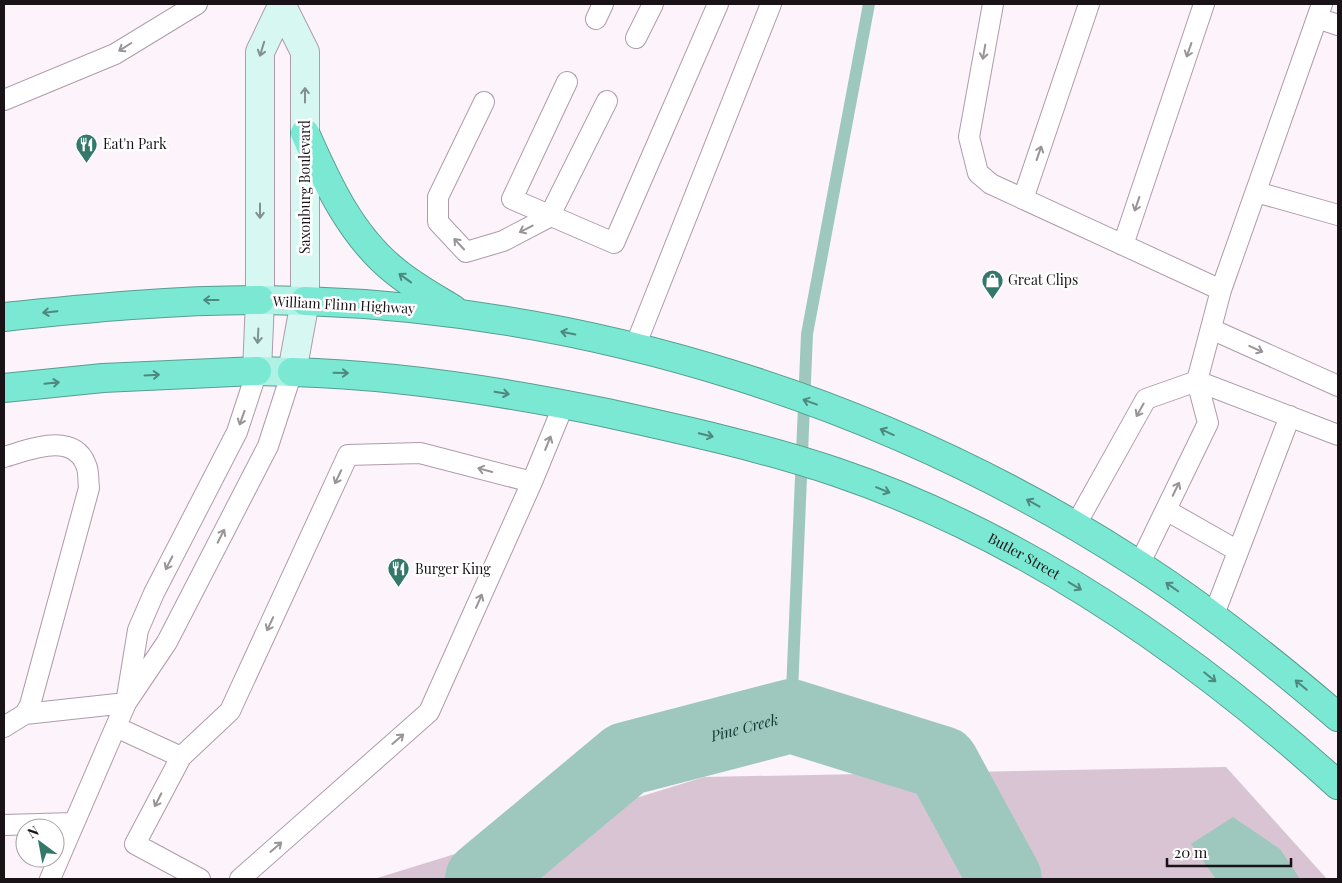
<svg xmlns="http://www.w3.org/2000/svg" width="1342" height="883" font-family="'Playfair Display',serif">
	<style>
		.green { fill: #d9c4d3 }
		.water { fill: #9ec8be }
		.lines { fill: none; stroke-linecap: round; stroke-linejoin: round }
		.stream { stroke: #9ec8be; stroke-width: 12 }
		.river { stroke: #9ec8be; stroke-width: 74 }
		.lane-casing { stroke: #af9baa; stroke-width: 22 }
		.secondary-casing { stroke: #af9baa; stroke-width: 30 }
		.primary-casing { stroke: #589d91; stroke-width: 30 }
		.highway-casing { stroke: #589d91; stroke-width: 30 }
		.lane { stroke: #fff; stroke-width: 20 }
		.secondary { stroke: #d7f8f2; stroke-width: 28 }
		.primary { stroke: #aff1e4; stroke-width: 28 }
		.highway { stroke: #7ae8d2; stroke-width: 28 }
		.oneway { stroke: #989497 }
		.oneway2 { stroke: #82908f }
		.oneway3 { stroke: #4e887e }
		.labels { text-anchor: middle; stroke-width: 5; stroke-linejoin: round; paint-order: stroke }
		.poi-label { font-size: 14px; fill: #191217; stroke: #fff; text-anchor: start }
		.street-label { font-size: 14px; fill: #191217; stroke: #fff }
		.water-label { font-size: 15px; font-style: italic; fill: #0e362f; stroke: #fff }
	</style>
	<rect width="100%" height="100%" fill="#fcf4fa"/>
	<path class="green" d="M 1226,767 L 1327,879 L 374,879 L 704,777 Z"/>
	<path class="water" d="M 1233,817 L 1280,849 L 1300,879 L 1216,879 L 1191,844 Z"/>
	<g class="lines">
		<path class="stream" d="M 791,716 L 807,334 L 869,4"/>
		<path class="river" id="s1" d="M 482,879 L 626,759 L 791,716 L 942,763 L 1005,879"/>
		<defs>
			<path id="lane" d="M 993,4 L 969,137 L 978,173 L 991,184 L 1221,290
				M 1317,18 L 1338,25
				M 596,19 L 603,4
				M 636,38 L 653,4
				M 567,82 L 512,199 L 614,243 L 718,4
				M 4,100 L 115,54 L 197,4
				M 484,102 L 438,197 L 438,222 L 466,252 L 503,241 L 549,217 L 607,101
				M 1256,192 L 1338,215
				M 1023,199 L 1089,4
				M 1123,245 L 1204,4
				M 1211,329 L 1338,386
				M 634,349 L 771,4
				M 4,457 C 29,450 73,431 86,465 C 89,471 88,481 89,488 L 30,705 L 25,714 L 4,727
				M 1166,510 L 1238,551
				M 1075,526 L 1146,399 L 1197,381 L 1338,435
				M 1139,565 L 1208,423 L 1197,381 L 1221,290 L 1322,4
				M 1213,617 L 1290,416
				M 127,697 L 138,630 L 154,593 L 237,432 L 257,371
				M 25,714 L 126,703
				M 116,727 L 181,757
				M 4,825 L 74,823
				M 50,879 L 126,703 L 167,642 L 268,446 L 292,372
				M 200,879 L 135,844 L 181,757 L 230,711 L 348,455 L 420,453 L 532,482
				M 240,879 L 429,712 L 532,482 L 564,404"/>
			<path id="secondary" d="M 281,4 L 305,52 L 305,301 L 292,372
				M 257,371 L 260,300 L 260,52 L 283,4"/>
			<path id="primary" d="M 260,300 L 305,301
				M 257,371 L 292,372"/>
			<g id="highway">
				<path d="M 305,133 C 327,183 351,236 395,271 C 413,286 433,297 453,309"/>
				<path d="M 305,301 C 598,311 893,405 1139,565 C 1209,610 1275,663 1338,717"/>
				<path d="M 4,317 C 89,308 174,300 260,300"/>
				<path id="s2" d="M 292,372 C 399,375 502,391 607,413 C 684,430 761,447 836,472 C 1025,536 1192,653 1338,785"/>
				<path d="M 4,388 L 103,378 L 257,371"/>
			</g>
		</defs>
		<use href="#lane" class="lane-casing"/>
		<use href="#secondary" class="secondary-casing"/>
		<use href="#primary" class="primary-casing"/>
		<use href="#highway" class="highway-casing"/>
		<use href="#lane" class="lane"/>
		<use href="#secondary" class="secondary"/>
		<use href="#primary" class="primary"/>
		<use href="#highway" class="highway"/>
	</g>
	<defs><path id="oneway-shaft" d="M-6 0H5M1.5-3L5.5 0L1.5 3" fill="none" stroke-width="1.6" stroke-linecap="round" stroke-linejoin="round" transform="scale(1.25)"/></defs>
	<g class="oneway">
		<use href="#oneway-shaft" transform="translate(125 47) rotate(148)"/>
		<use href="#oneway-shaft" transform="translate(1189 50) rotate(109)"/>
		<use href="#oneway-shaft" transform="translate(984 52) rotate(100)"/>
		<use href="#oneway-shaft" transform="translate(1039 153) rotate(-71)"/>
		<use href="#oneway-shaft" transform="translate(1137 204) rotate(109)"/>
		<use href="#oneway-shaft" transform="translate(526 229) rotate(153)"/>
		<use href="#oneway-shaft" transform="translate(459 244) rotate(-133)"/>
		<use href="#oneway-shaft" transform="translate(1256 349) rotate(24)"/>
		<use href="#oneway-shaft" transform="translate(1140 410) rotate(119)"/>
		<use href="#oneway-shaft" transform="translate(242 418) rotate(110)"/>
		<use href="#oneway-shaft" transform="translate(548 443) rotate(-68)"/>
		<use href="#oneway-shaft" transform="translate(485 470) rotate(-165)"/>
		<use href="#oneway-shaft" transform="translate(338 477) rotate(115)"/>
		<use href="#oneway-shaft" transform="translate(1176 489) rotate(-64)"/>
		<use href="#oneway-shaft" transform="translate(221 536) rotate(-63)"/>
		<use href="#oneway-shaft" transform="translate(169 563) rotate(117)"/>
		<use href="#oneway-shaft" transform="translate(479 601) rotate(-66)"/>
		<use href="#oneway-shaft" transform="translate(270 624) rotate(115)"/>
		<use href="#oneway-shaft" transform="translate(398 739) rotate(-41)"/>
		<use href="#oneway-shaft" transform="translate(158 800) rotate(117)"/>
		<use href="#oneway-shaft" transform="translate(276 847) rotate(-41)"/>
	</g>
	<g class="oneway2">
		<use href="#oneway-shaft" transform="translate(262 49) rotate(107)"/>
		<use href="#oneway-shaft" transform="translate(305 95) rotate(-90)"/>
		<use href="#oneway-shaft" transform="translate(260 211) rotate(90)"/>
		<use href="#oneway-shaft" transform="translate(258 336) rotate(93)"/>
	</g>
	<g class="oneway3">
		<use href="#oneway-shaft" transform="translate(405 278) rotate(-144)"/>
		<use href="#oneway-shaft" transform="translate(211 300) rotate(180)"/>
		<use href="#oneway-shaft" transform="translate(50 312) rotate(174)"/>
		<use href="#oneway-shaft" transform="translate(568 333) rotate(-168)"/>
		<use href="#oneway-shaft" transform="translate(341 373) rotate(1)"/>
		<use href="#oneway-shaft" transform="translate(152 375) rotate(-3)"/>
		<use href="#oneway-shaft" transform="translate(52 383) rotate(-6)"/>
		<use href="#oneway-shaft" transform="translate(502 393) rotate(9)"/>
		<use href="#oneway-shaft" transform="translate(810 402) rotate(-160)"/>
		<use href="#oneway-shaft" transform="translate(887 432) rotate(-156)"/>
		<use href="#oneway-shaft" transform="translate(706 435) rotate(13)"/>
		<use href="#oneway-shaft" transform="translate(883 490) rotate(22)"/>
		<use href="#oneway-shaft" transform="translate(1033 503) rotate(-151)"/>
		<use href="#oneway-shaft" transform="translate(1075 586) rotate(31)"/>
		<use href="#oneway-shaft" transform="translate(1172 587) rotate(-145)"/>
		<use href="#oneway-shaft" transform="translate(1210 677) rotate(39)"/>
		<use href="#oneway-shaft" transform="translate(1301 685) rotate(-140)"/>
	</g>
	<defs>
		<symbol id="restaurant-pin" viewBox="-11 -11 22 30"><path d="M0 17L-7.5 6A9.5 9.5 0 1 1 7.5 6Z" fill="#34786b" stroke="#fff"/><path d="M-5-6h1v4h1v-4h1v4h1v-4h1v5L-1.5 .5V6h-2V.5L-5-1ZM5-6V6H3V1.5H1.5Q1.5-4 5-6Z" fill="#fff"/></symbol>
		<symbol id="shop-pin" viewBox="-11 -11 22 30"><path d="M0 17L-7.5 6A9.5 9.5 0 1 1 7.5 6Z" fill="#34786b" stroke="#fff"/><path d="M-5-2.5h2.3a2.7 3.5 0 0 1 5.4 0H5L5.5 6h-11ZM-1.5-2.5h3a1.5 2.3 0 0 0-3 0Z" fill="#fff"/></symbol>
	</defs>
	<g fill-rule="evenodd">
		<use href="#restaurant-pin" x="74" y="132" width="25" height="34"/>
		<use href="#shop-pin" x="980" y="268" width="25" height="34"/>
		<use href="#restaurant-pin" x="386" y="556" width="25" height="34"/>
	</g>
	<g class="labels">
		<g class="poi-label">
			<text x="103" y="149">Eat'n Park</text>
			<text x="1008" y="285">Great Clips</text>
			<text x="415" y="574">Burger King</text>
		</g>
		<g class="street-label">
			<text transform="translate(305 187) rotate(-90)" y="5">Saxonburg Boulevard</text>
			<text transform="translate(344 305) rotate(3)" y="5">William Flinn Highway</text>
			<text dy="5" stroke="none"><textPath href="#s2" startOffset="761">Butler Street</textPath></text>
		</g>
		<g class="water-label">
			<text dy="5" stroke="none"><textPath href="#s1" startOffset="310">Pine Creek</textPath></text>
		</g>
	</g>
	<rect width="1342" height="883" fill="none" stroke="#191217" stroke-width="10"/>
	<g transform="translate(40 843) rotate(328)"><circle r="24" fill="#ffffff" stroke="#a3a0a2"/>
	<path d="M0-4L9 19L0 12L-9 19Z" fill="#34786b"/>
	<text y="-8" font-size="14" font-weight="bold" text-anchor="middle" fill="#191217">N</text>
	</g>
	<path d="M1167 858v8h124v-8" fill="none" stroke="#191217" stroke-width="2.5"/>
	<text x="1174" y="858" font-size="15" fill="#191217" stroke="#ffffff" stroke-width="4" paint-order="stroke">20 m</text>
</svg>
